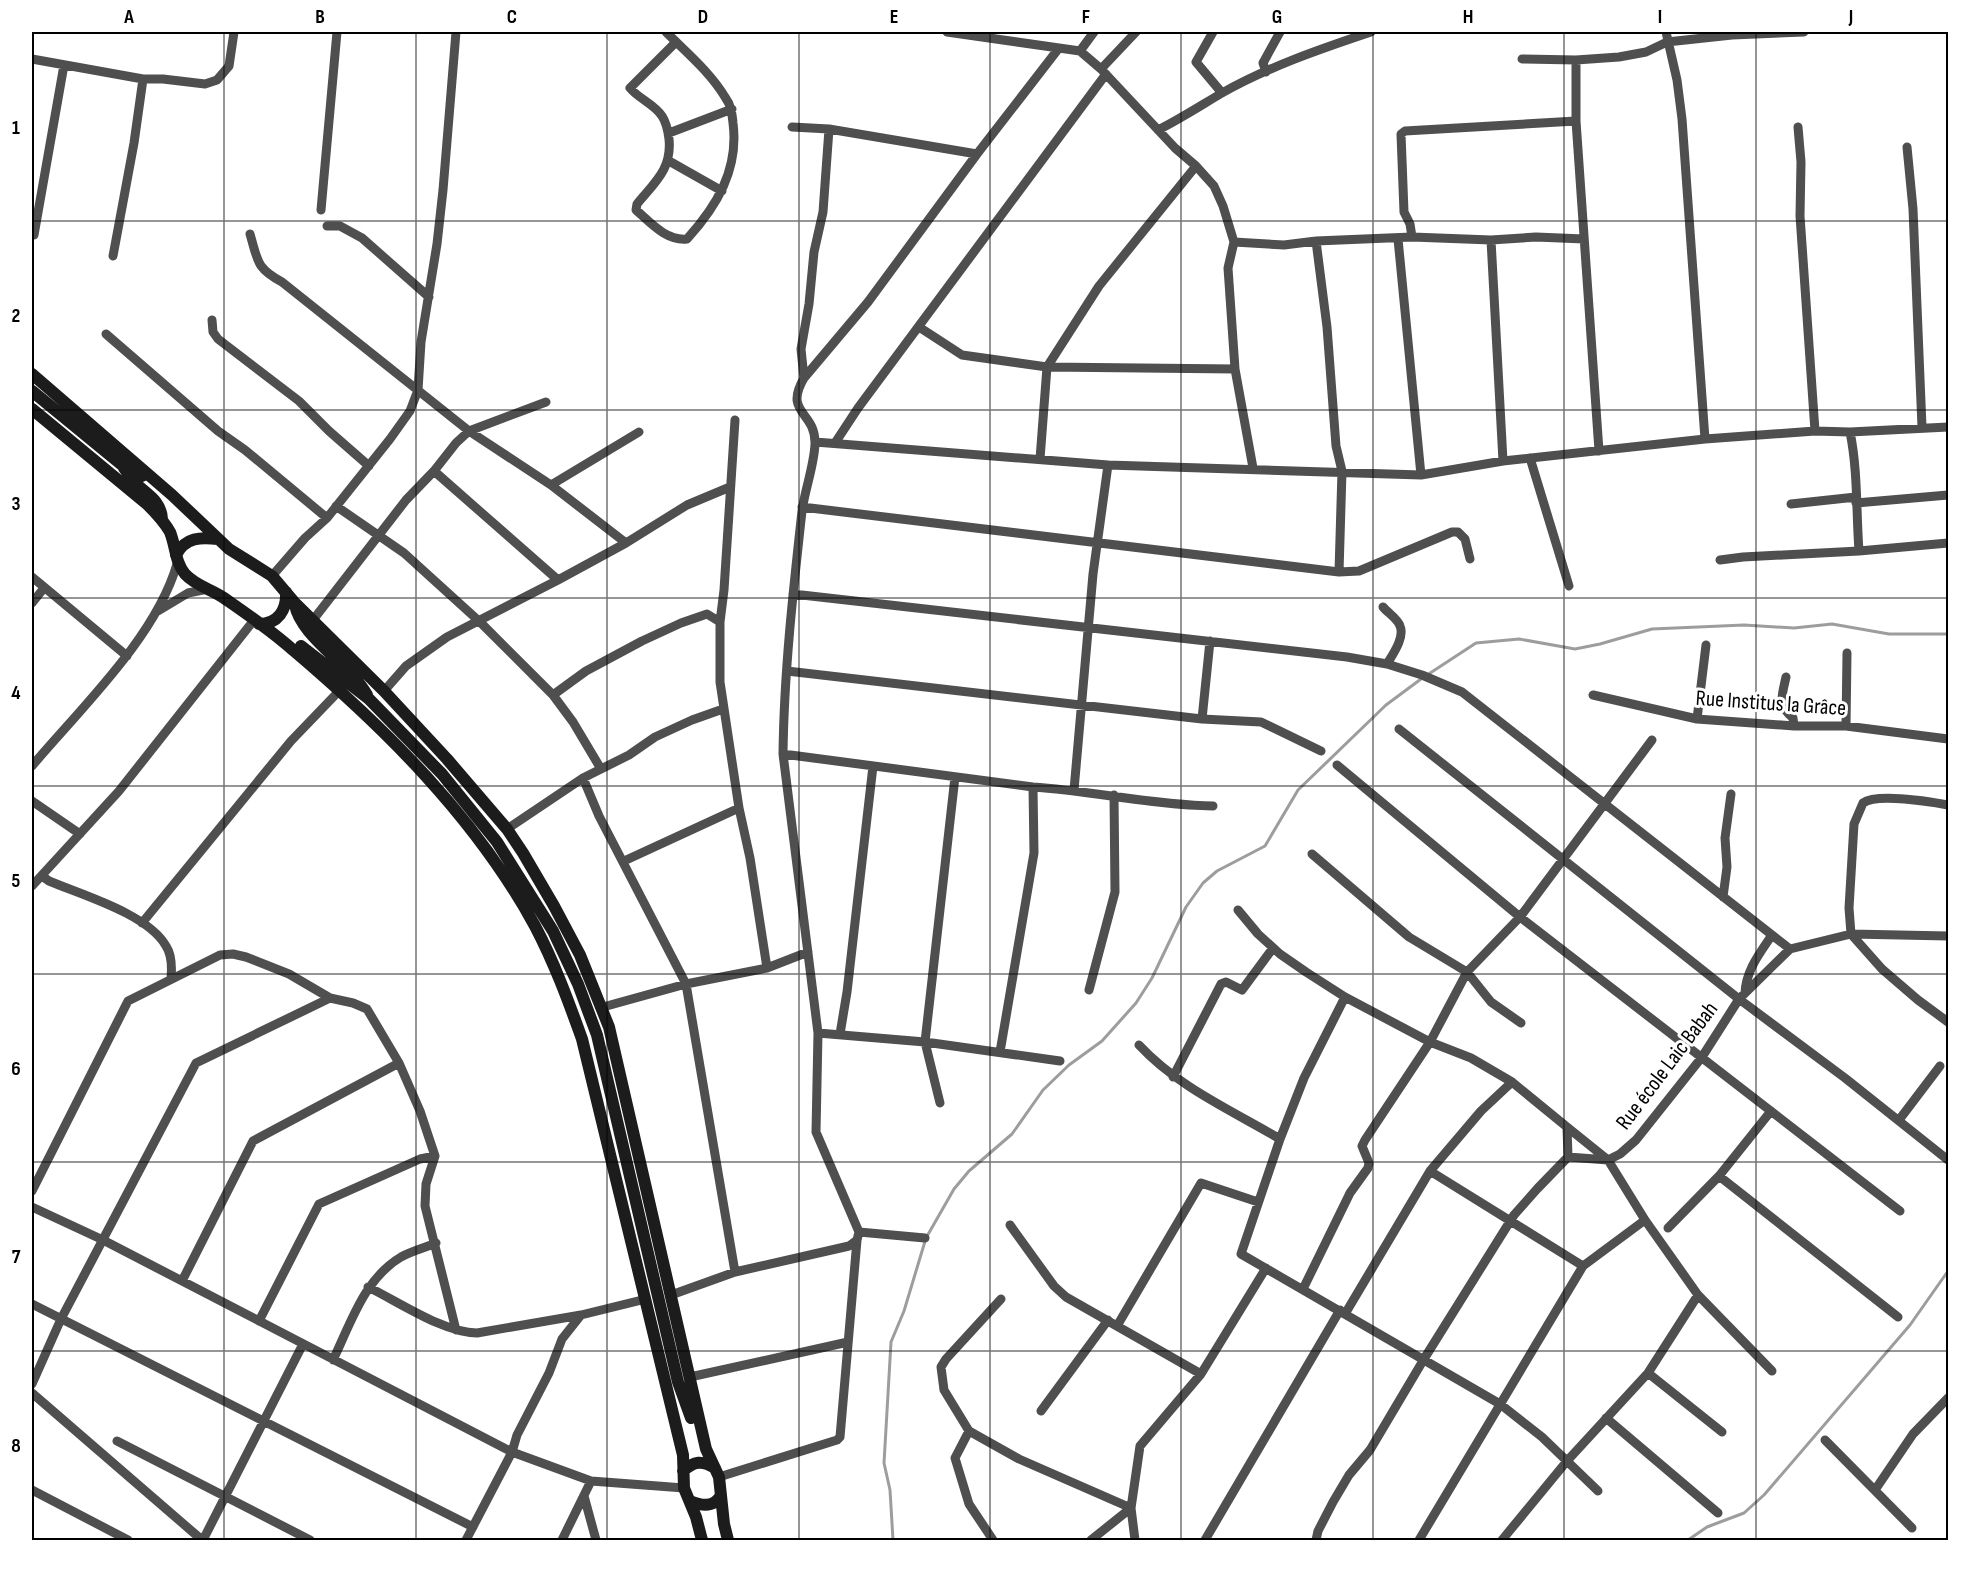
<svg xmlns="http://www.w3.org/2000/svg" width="1980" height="1572" font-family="'Sofia Sans Condensed',sans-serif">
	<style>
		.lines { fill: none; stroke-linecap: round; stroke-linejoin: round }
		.stream { stroke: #9d9d9d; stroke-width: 3 }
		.street { stroke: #4f4f4f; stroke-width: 9 }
		.secondary { stroke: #1c1c1c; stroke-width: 12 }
		.grid { fill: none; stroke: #000; stroke-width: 1.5; stroke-opacity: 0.55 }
		.labels { text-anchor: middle; stroke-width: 6; stroke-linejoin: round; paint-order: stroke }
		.street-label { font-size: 22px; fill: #000; stroke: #fff }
		.neatline { fill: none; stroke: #000; stroke-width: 2 }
		.grid-label { font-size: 20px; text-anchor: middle; font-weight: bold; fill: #000 }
	</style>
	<rect width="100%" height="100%" fill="#fff"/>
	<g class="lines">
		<path class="stream" d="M 893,1540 L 890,1490 L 884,1463 L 891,1342 L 904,1311 L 926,1238 L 954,1189 L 969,1171 L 1012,1134 L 1043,1090 L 1069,1065 L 1102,1041 L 1136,1003 L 1152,978 L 1186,907 L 1203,883 L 1217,871 L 1265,846 L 1298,790 L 1386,705 L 1421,679 L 1476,643 L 1519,639 L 1575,649 L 1600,644 L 1652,629 L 1744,625 L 1794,628 L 1832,624 L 1889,634 L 1948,634
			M 1688,1540 L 1707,1527 L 1744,1513 L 1764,1495 L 1910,1325 L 1948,1271"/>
		<path class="street" d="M 666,32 C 686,52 710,72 725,97 C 731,105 732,113 733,123 C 739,169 717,206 687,239 C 666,241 651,223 636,210 L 637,204 C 655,182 672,169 669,139 C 668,131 666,122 662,116 C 654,104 639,99 630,88 L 676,42
			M 947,32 L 1080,51 L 1101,69 L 1175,148 L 1196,166 L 1214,186 L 1223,206 L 1234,242 L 1228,268 L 1235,369 L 1253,468
			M 1213,32 L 1196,62 L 1222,93
			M 1666,32 L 1677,80 L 1682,119 L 1705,439
			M 1080,51 L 1094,32
			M 32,59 L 143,79 L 163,79 L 205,84 L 217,80 L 229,66 L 234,32
			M 1522,59 L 1576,60 L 1619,57 L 1646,52 L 1667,42 L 1732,35 L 1804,32
			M 1576,60 L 1576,121 L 1599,451
			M 1101,69 L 1136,32
			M 1266,72 L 1263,63 L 1280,32
			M 792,127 L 829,129 L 977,154
			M 1798,127 L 1801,162 L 1800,216 L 1815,431
			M 1158,130 C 1180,119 1200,106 1222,93 C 1268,67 1320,49 1371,32
			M 669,133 L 732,109
			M 1907,147 L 1913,209 L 1922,427
			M 669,161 L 722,191
			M 321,210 L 337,32
			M 327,226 L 340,226 L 362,238 L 429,297
			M 250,234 C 258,261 256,268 282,282 L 469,431 L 551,485 L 626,543
			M 34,235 L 64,65
			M 1412,237 L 1410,224 L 1404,212 L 1401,134 L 1405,131 L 1576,121
			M 1398,239 L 1421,475
			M 1491,240 L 1503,461
			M 1316,241 L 1327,327 L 1336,446 L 1342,471 L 1339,572
			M 1234,242 L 1284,245 L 1316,241 L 1412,237 L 1491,240 L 1536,237 L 1584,239
			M 113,256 L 134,143 L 143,79
			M 212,320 L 213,332 L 218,339 L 299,401 L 329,431 L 369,466
			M 919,327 L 962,355 L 1047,367 L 1235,369
			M 106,334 L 218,431 L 245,450 L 327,518
			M 804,378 L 801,349 L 809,304 L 814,252 L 823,212 L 829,129
			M 735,420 L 724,590 L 720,622 L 720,682 L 739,808 L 750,858 L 767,968
			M 1850,432 C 1858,471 1856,511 1859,551
			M 815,442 L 1108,465 L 1421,475 L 1503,461 L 1705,439 L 1815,431 L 1850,432 L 1948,427
			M 835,443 L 858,408 L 1106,74
			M 1530,458 L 1569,586
			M 1040,459 L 1047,367 L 1099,286 L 1196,166
			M 434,471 L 558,580
			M 551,485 L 639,432
			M 1856,503 L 1948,495
			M 1791,504 L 1856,497
			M 336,506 L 404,553 L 480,622 L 553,695 L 573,722 L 601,769
			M 802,507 L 1339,572 L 1359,571 L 1452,532 L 1458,532 L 1465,539 L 1470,559
			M 1720,560 L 1743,557 L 1859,551 L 1948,543
			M 272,576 L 305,538 L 327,518 L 390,439 L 410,411 L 418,390 L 421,342 L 437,244 L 443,190 L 456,32
			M 32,577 L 127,656
			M 793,594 L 1347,657 L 1387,664 L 1422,675 L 1462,692 L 1790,949
			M 32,603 L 44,588
			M 1383,607 C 1388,613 1398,619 1400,626 C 1405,637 1393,654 1387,664
			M 158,611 L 188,593 L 208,589
			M 313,620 L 406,500 L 434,471 L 456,443 L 469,431 L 546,402
			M 787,671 L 1202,719 L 1261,722 L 1321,751
			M 1786,677 C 1782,696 1777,705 1793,718 L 1794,726
			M 384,691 L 406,666 L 447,637 L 558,580 L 626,543 L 687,505 L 730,487
			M 553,695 L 586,671 L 642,641 L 681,623 L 707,614 L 720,622
			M 1593,695 L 1697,719 L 1794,726 L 1846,726 L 1948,739
			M 1202,719 L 1210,641
			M 1697,719 L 1706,645
			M 1846,726 L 1847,653
			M 1399,729 L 1739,999 L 1845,1078 L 1948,1160
			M 783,754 L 1033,787 C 1093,791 1153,805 1213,806
			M 1337,765 L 1520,917 L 1900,1211
			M 32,766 C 81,708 156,637 177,564
			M 583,778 L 599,816 L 686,984 L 735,1272
			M 1074,790 L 1093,574 L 1108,465
			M 32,801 L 80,834
			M 1948,805 C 1931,802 1877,793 1863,803 L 1854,824 L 1849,908 L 1851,934 L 1882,969 L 1918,1000 L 1948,1022
			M 507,829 L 583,778 L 629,755 L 655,737 L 692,720 L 723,709
			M 1312,854 L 1409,937 L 1467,972 L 1491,1002 L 1521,1023
			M 624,861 L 739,808
			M 42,876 L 49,881 C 82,895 148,914 166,946 C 172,955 172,967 171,978
			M 32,886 L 119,791 L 254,620
			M 1723,897 L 1727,867 L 1725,838 L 1731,794
			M 1238,910 L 1258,934 L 1280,954 L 1306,972 L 1345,997 L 1430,1042 L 1471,1058 L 1512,1082 L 1567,1127 L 1568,1157
			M 142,923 L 291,741 L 340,690
			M 1089,990 L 1115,892 L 1114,795
			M 1745,993 C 1746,970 1760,953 1772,935
			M 1345,997 L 1304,1078 L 1280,1139 L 1241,1254 L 1500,1404 L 1542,1437 L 1598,1491
			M 603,1007 L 686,984 L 767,968 L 808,952
			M 818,1033 L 925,1042 L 1060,1061
			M 840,1034 L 847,992 L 873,766
			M 1139,1045 C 1178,1087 1231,1110 1280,1139
			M 1000,1052 L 1034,853 L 1033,787
			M 1173,1077 L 1221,984 L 1226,982 L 1242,990 L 1273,948
			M 940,1103 L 925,1042 L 955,777
			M 1899,1120 L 1940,1066
			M 1567,1127 L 1608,1160 L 1645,1220 L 1698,1295 L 1772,1371
			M 1568,1157 L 1608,1160 L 1620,1154 L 1636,1140 L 1702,1057 L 1739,999 L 1790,949 L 1851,934 L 1948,936
			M 1430,1171 L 1583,1266
			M 1719,1176 L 1898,1317
			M 32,1191 L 128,1001 L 220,955 L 233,954 L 246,957 L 289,974 L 330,998 L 353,1003 L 367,1009 L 399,1063 L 420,1111 L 435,1156 L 426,1184 L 425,1206 L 456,1330
			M 32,1207 L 103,1240 L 512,1452 L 591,1481 L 684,1488
			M 1010,1225 L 1054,1286 L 1066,1297 L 1201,1374
			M 1668,1228 L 1719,1176 L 1771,1111
			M 859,1232 L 925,1238
			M 182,1281 L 253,1141 L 399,1063
			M 368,1287 C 399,1302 444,1333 477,1333 L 581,1315 L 646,1299
			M 1303,1289 L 1350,1193 L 1368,1168 L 1369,1163 L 1362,1146 L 1365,1140 L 1430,1042 L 1467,972 L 1520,917 L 1652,740
			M 671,1295 L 735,1272 L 849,1246 L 857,1240 L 859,1232 L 816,1132 L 818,1033 L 783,754 C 784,673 793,592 802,511 C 805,489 814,466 815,444 C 816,411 783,414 804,378 L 868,302 L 977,154 L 1059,48
			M 1001,1299 L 946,1359 L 941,1367 L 944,1390 L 969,1431 L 1019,1459 L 1131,1508 L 1091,1540
			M 32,1304 L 473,1527
			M 1345,1314 L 1430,1171 L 1481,1111 L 1512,1082
			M 259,1321 L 319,1204 L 420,1159 L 435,1156
			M 1117,1326 L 1201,1183 L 1258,1202
			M 333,1360 C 351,1323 364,1279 401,1257 C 412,1251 424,1248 436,1243
			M 1648,1373 L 1722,1432
			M 690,1377 L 848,1342
			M 32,1384 L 61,1319 L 196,1063 L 330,998
			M 32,1393 L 202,1540
			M 1041,1411 L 1108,1320
			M 1606,1418 L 1718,1513
			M 969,1431 L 955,1458 L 969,1504 L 993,1540
			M 1825,1440 L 1912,1528
			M 117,1441 L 310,1540
			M 719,1477 L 837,1440 L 840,1437 L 857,1240
			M 32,1490 L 128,1540
			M 1875,1490 L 1913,1434 L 1948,1398
			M 584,1496 L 596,1540
			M 203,1540 L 303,1344
			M 466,1540 L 512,1452 L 517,1435 L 549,1373 L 562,1339 L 581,1315
			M 562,1540 L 591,1481
			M 1135,1540 L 1131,1508 L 1140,1446 L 1201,1374 L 1266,1268
			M 1205,1540 L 1340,1310
			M 1316,1540 L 1318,1531 L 1333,1502 L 1349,1475 L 1370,1450 L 1424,1359 L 1514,1215 L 1537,1189 L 1568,1157
			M 1419,1540 L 1583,1266 L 1645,1220
			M 1502,1540 L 1567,1461 L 1648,1373 L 1698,1295"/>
		<path class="secondary" d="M 32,374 L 172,495 L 229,549 L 272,576 L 294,602 L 384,691 L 447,759 L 507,829 L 523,853 L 554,906 L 580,955 L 609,1027 L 706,1449 L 719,1477 L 724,1524 L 728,1540
			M 32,391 L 121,464 L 142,476
			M 32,409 L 147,504 C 156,513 164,521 170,532 C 176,547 175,562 185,574 C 196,586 211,589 224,598 C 247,614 272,631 293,650 C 386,729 476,818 535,926 C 554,962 568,1000 582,1039 L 683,1455 L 684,1488 L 696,1517 L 702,1540
			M 124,468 C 128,473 131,479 136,484 C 148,495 161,501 162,519
			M 176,555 C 185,537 201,537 218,539
			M 295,605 C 301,637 350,664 367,695
			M 259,624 C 278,624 287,610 286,592
			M 301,646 L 369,699 L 442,774 L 497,842 L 553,931 L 578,984 L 597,1035 L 678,1382 L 691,1418
			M 683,1471 C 694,1461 702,1460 715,1468
			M 690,1501 C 702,1506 714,1508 721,1495"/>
	</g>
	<path class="grid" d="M 224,32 L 224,1540M 416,32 L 416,1540M 607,32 L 607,1540M 799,32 L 799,1540M 990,32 L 990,1540M 1181,32 L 1181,1540M 1373,32 L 1373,1540M 1564,32 L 1564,1540M 1756,32 L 1756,1540M 32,221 L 1948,221M 32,410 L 1948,410M 32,598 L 1948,598M 32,786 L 1948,786M 32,974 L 1948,974M 32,1162 L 1948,1162M 32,1351 L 1948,1351"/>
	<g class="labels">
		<g class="street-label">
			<text transform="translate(1771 702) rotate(4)" y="8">Rue Institus la Grâce</text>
			<text transform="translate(1666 1065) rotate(-53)" y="8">Rue école Laic Babah</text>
		</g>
	</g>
	<rect width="1980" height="1572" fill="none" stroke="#ffffff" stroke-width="66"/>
	<rect x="33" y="33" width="1914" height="1506" class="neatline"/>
	<g class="grid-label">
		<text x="129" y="23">A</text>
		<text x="320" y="23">B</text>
		<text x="512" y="23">C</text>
		<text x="703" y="23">D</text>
		<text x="894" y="23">E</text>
		<text x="1086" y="23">F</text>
		<text x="1277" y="23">G</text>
		<text x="1468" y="23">H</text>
		<text x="1660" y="23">I</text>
		<text x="1851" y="23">J</text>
		<text x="16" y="134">1</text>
		<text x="16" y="322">2</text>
		<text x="16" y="510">3</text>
		<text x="16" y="699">4</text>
		<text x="16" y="887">5</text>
		<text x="16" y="1075">6</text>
		<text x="16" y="1263">7</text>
		<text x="16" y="1452">8</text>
	</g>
</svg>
